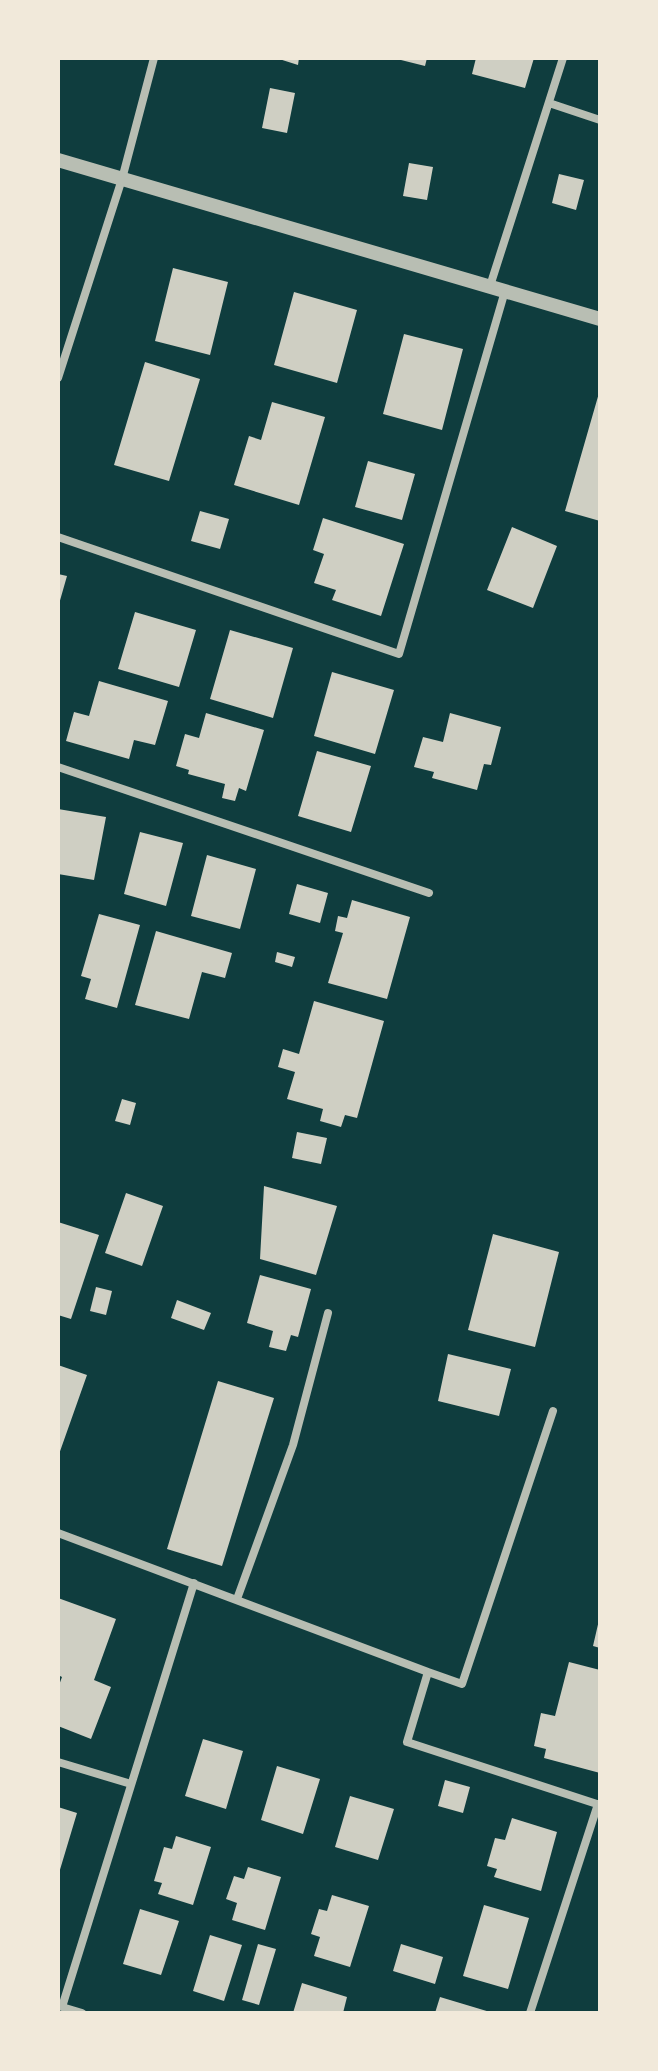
<svg xmlns="http://www.w3.org/2000/svg" width="658" height="2071" font-family="Helvetica,sans-serif">
	<style>
		.building { fill: #cfcfc3 }
		.lines { fill: none; stroke-linecap: round; stroke-linejoin: round }
		.minor { stroke: #b8beb3; stroke-width: 8 }
		.tertiary { stroke: #b8beb3; stroke-width: 14 }
	</style>
	<rect width="100%" height="100%" fill="#0f3d3e"/>
	<path class="building" d="M 276,58 L 299,58 L 298,65 Z
		M 393,58 L 427,58 L 425,66 Z
		M 476,58 L 534,58 L 525,88 L 472,74 Z
		M 270,88 L 295,93 L 287,133 L 262,128 Z
		M 409,163 L 433,167 L 427,200 L 403,196 Z
		M 559,174 L 584,180 L 576,210 L 552,203 Z
		M 173,268 L 228,282 L 210,355 L 155,341 Z
		M 294,292 L 357,310 L 337,383 L 274,365 Z
		M 404,334 L 463,349 L 442,430 L 383,414 Z
		M 145,362 L 200,379 L 169,481 L 114,465 Z
		M 599,393 L 600,393 L 600,521 L 565,511 Z
		M 272,402 L 325,417 L 299,505 L 234,485 L 249,436 L 261,440 Z
		M 368,461 L 415,474 L 402,520 L 355,507 Z
		M 200,511 L 229,519 L 220,549 L 191,541 Z
		M 323,518 L 404,544 L 381,616 L 332,600 L 336,590 L 314,583 L 324,554 L 313,550 Z
		M 512,527 L 557,546 L 533,608 L 487,590 Z
		M 58,574 L 67,576 L 59,604 L 58,604 Z
		M 135,612 L 196,630 L 179,687 L 118,669 Z
		M 230,630 L 293,648 L 273,718 L 210,699 Z
		M 332,672 L 394,690 L 375,754 L 314,736 Z
		M 99,681 L 168,701 L 155,745 L 134,740 L 129,759 L 66,741 L 74,712 L 89,716 Z
		M 206,713 L 264,730 L 246,791 L 239,788 L 235,801 L 222,798 L 225,784 L 188,774 L 189,770 L 176,766 L 185,734 L 199,738 Z
		M 450,713 L 501,727 L 491,765 L 484,764 L 477,790 L 432,778 L 434,772 L 414,767 L 423,737 L 443,742 Z
		M 317,751 L 371,766 L 351,832 L 298,816 Z
		M 58,809 L 106,817 L 94,880 L 58,874 Z
		M 140,832 L 183,843 L 166,906 L 124,894 Z
		M 207,855 L 256,869 L 240,929 L 191,916 Z
		M 297,884 L 328,893 L 320,923 L 289,914 Z
		M 352,900 L 410,917 L 387,999 L 328,983 L 343,933 L 335,931 L 338,916 L 347,918 Z
		M 99,914 L 140,925 L 117,1008 L 85,999 L 91,979 L 81,976 Z
		M 156,931 L 232,953 L 225,978 L 202,972 L 189,1019 L 135,1005 Z
		M 277,952 L 295,957 L 292,967 L 275,962 Z
		M 314,1001 L 384,1021 L 357,1118 L 345,1115 L 341,1127 L 320,1121 L 323,1109 L 287,1099 L 295,1072 L 278,1067 L 283,1049 L 299,1054 Z
		M 122,1099 L 136,1103 L 130,1125 L 115,1121 Z
		M 297,1132 L 327,1138 L 321,1164 L 292,1158 Z
		M 264,1186 L 337,1206 L 316,1275 L 260,1259 Z
		M 126,1193 L 163,1206 L 142,1266 L 105,1253 Z
		M 58,1222 L 99,1235 L 71,1319 L 58,1315 Z
		M 493,1234 L 559,1252 L 535,1347 L 468,1330 Z
		M 260,1275 L 311,1289 L 298,1337 L 291,1335 L 286,1351 L 269,1347 L 273,1331 L 247,1323 Z
		M 96,1287 L 112,1291 L 106,1315 L 90,1311 Z
		M 177,1300 L 211,1313 L 204,1330 L 171,1318 Z
		M 448,1354 L 511,1369 L 499,1416 L 438,1401 Z
		M 58,1365 L 87,1375 L 58,1457 Z
		M 218,1381 L 274,1398 L 222,1566 L 167,1549 Z
		M 58,1598 L 116,1619 L 94,1680 L 111,1687 L 91,1739 L 58,1726 L 58,1688 L 62,1677 L 58,1675 Z
		M 599,1620 L 600,1620 L 600,1648 L 593,1646 Z
		M 569,1662 L 600,1670 L 600,1773 L 544,1758 L 546,1749 L 534,1746 L 541,1713 L 555,1716 Z
		M 203,1739 L 243,1751 L 226,1809 L 185,1796 Z
		M 277,1766 L 320,1779 L 303,1834 L 261,1820 Z
		M 445,1780 L 470,1787 L 463,1813 L 438,1806 Z
		M 350,1796 L 394,1809 L 378,1860 L 335,1847 Z
		M 58,1807 L 77,1813 L 59,1873 L 58,1873 Z
		M 512,1818 L 557,1832 L 541,1891 L 494,1877 L 497,1869 L 487,1866 L 495,1838 L 505,1840 Z
		M 176,1836 L 211,1847 L 193,1905 L 158,1894 L 162,1883 L 154,1881 L 164,1847 L 172,1849 Z
		M 248,1867 L 281,1877 L 265,1930 L 232,1920 L 237,1903 L 226,1899 L 234,1876 L 244,1879 Z
		M 332,1895 L 369,1906 L 350,1967 L 314,1956 L 320,1937 L 311,1934 L 319,1909 L 327,1911 Z
		M 484,1905 L 529,1918 L 508,1989 L 463,1976 Z
		M 140,1909 L 179,1921 L 161,1975 L 123,1964 Z
		M 210,1935 L 242,1945 L 224,2001 L 193,1991 Z
		M 258,1944 L 276,1949 L 259,2005 L 242,2000 Z
		M 401,1944 L 443,1957 L 435,1984 L 393,1971 Z
		M 302,1983 L 347,1997 L 343,2013 L 293,2013 Z
		M 440,1997 L 490,2012 L 490,2013 L 435,2013 Z"/>
	<g class="lines">
		<path class="minor" d="M 549,103 L 600,120
			M 490,286 L 563,58
			M 58,378 L 122,179 L 154,58
			M 58,537 L 399,654 L 505,291
			M 58,767 L 429,893
			M 58,1533 L 428,1672 L 407,1742 L 600,1805
			M 237,1599 L 293,1445 L 328,1313
			M 428,1672 L 462,1684 L 553,1411
			M 58,1762 L 131,1784
			M 82,2013 L 62,2007 L 194,1583
			M 530,2013 L 598,1804"/>
		<path class="tertiary" d="M 58,160 L 600,319"/>
	</g>
	<rect width="658" height="2071" fill="none" stroke="#f1e9da" stroke-width="120"/>
</svg>
